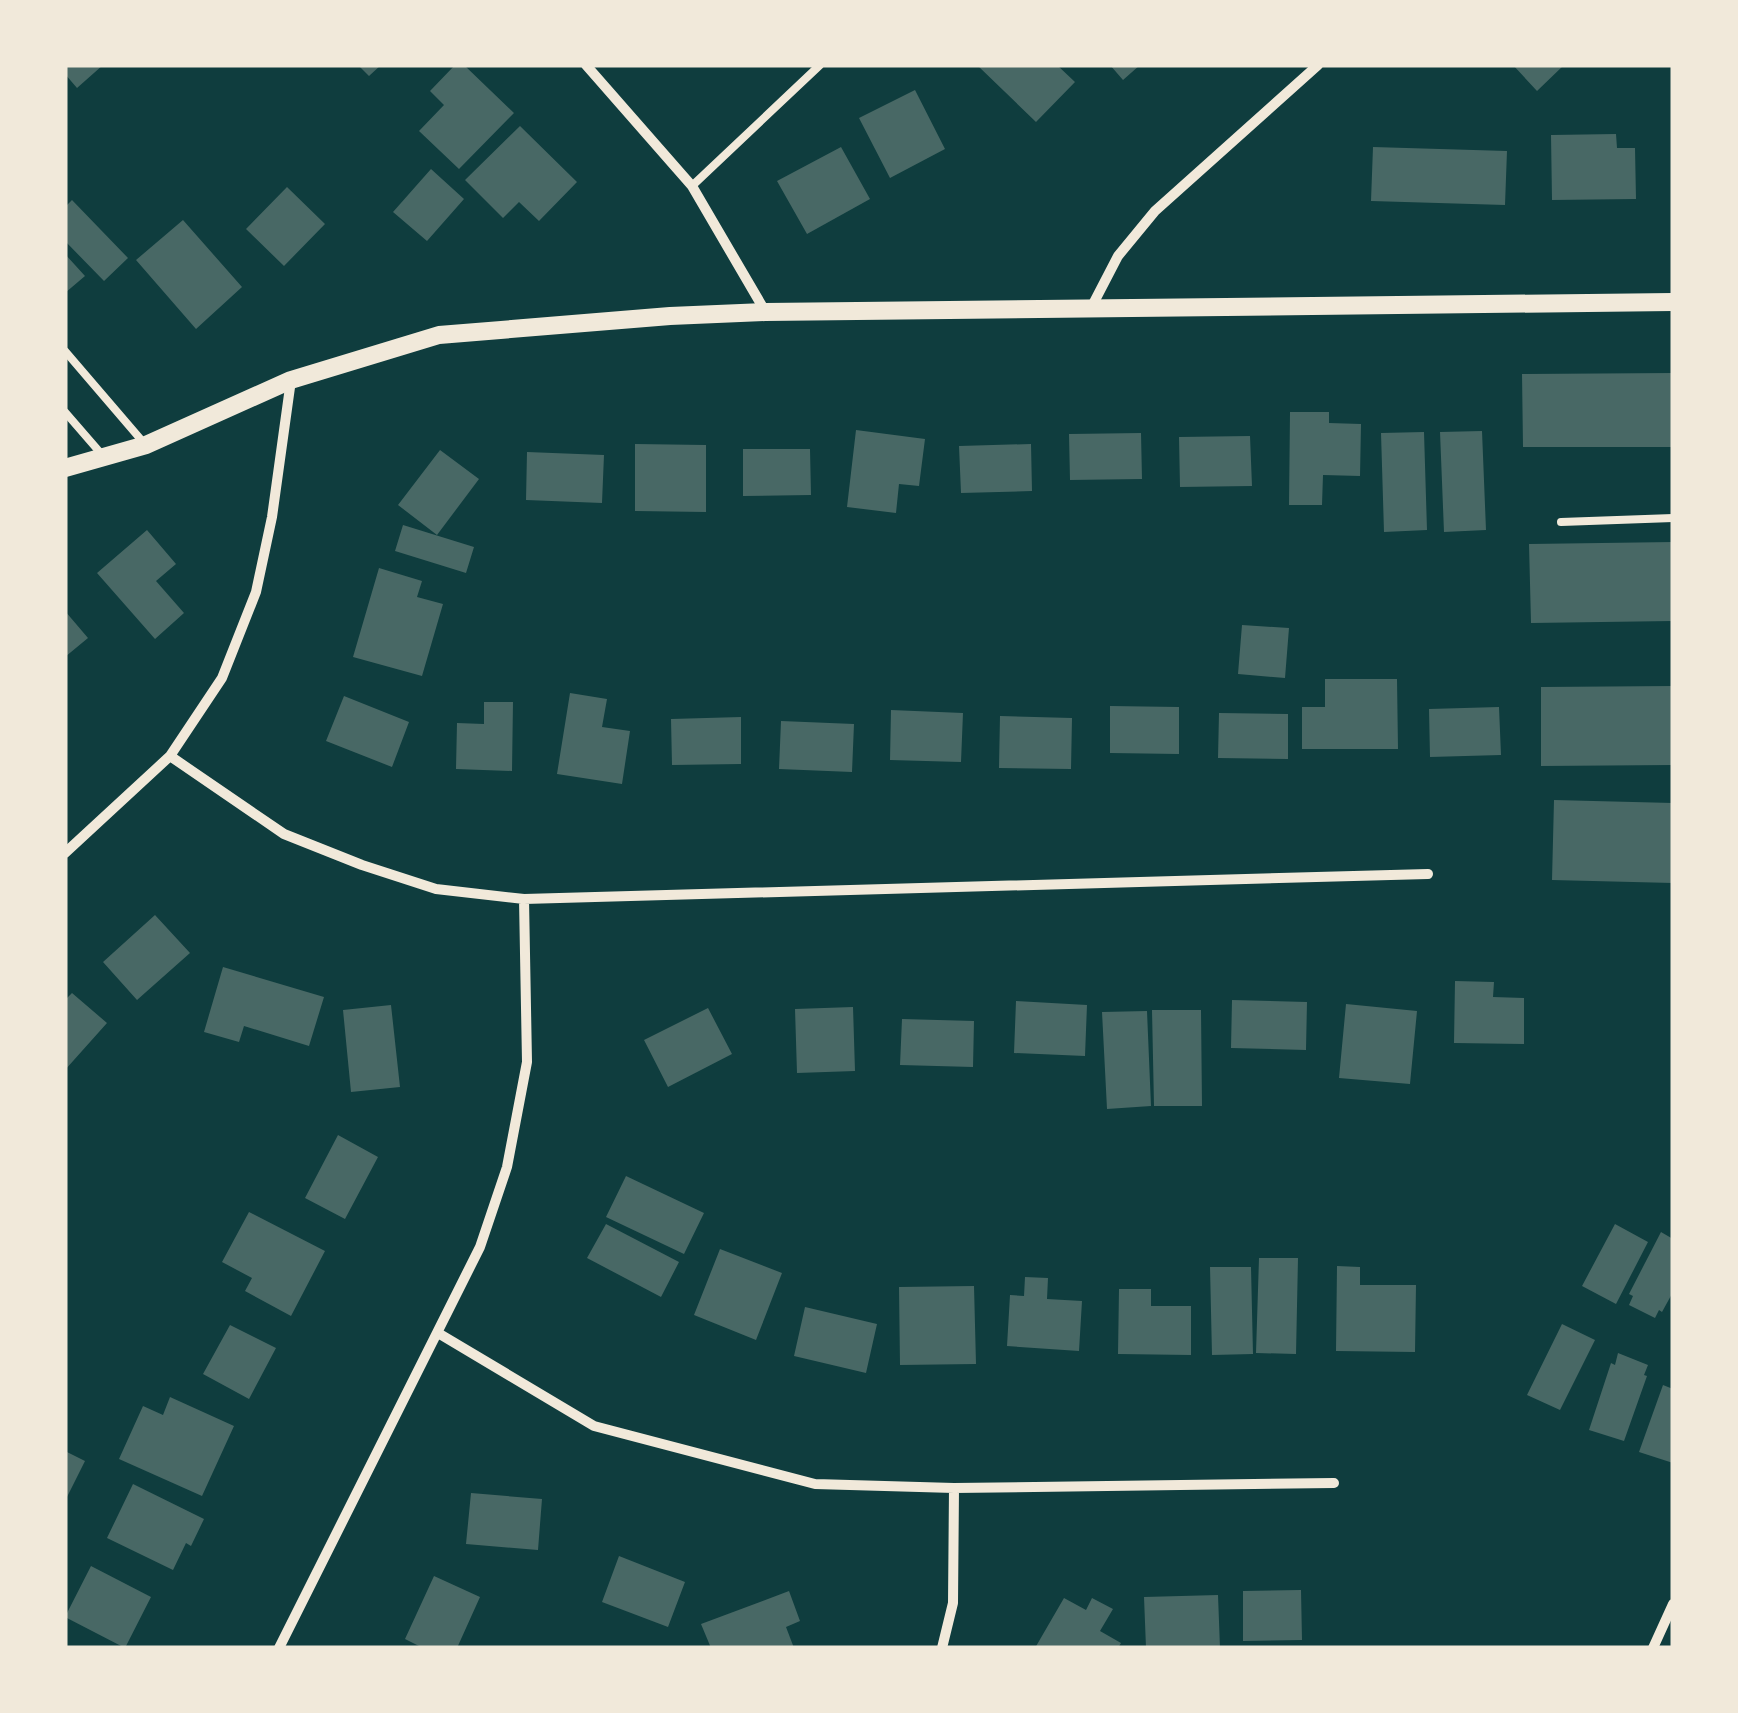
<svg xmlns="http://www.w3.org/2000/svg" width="1738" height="1713" font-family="Signika,sans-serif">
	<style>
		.building { fill: #486865 }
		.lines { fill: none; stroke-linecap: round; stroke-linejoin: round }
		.service { stroke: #f1e9da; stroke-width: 8 }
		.minor { stroke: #f1e9da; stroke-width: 10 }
		.tertiary { stroke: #f1e9da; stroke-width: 18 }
	</style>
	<rect width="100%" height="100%" fill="#0f3d3e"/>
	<path class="building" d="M 65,65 L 103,65 L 77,88 L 65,74 Z
		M 358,65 L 381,65 L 369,76 Z
		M 455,65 L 464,65 L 514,113 L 459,169 L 419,131 L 444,105 L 430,91 Z
		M 977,65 L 1057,65 L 1075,82 L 1036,122 Z
		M 1110,65 L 1140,65 L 1123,80 Z
		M 1513,65 L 1564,65 L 1537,91 Z
		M 915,90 L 945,149 L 890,178 L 859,118 Z
		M 520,126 L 577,182 L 539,221 L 519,202 L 503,218 L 465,180 Z
		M 1616,134 L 1617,148 L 1635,148 L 1636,199 L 1552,200 L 1551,135 Z
		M 841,147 L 870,199 L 807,234 L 777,181 Z
		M 1373,147 L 1507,151 L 1505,205 L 1371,201 Z
		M 431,169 L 464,199 L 427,241 L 393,212 Z
		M 287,187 L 325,224 L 284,266 L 246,229 Z
		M 72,200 L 128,258 L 104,281 L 65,241 L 65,207 Z
		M 183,220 L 242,287 L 196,329 L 136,260 Z
		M 65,254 L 85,276 L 65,293 Z
		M 1673,373 L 1673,447 L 1523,447 L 1522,374 Z
		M 1290,412 L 1329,412 L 1329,423 L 1361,424 L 1360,476 L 1323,475 L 1322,505 L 1289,505 Z
		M 856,430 L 925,439 L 919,486 L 899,484 L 896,513 L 847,507 Z
		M 1482,431 L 1486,530 L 1444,532 L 1440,432 Z
		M 1424,432 L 1427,530 L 1384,532 L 1381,433 Z
		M 1141,433 L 1142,479 L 1070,480 L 1069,434 Z
		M 1250,436 L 1252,486 L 1180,487 L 1179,437 Z
		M 635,444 L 706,445 L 706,512 L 635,511 Z
		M 1031,444 L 1032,491 L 961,493 L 959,446 Z
		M 743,449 L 810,449 L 811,495 L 743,496 Z
		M 440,450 L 479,479 L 437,535 L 398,505 Z
		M 527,452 L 604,455 L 602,503 L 526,500 Z
		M 403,525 L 474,547 L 466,573 L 395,551 Z
		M 147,530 L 176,564 L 156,581 L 184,613 L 155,639 L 97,573 Z
		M 1673,542 L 1673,621 L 1531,623 L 1529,544 Z
		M 379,568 L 422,581 L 417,597 L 443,604 L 422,676 L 353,657 Z
		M 65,611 L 88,638 L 65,657 Z
		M 1242,625 L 1289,628 L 1285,678 L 1238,674 Z
		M 1325,679 L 1397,679 L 1398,749 L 1302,749 L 1302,707 L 1325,707 Z
		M 1673,686 L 1673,765 L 1541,766 L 1541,687 Z
		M 570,693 L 607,699 L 602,727 L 630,731 L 622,784 L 557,774 Z
		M 344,696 L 409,722 L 392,767 L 326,741 Z
		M 484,702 L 513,702 L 512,771 L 456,769 L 457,723 L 484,724 Z
		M 1110,706 L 1179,707 L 1179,754 L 1110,753 Z
		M 1499,707 L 1501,755 L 1430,757 L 1429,709 Z
		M 891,710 L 963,713 L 961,762 L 890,760 Z
		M 1219,713 L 1288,714 L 1288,759 L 1218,758 Z
		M 1000,716 L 1072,718 L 1071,769 L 999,768 Z
		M 741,717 L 741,764 L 672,765 L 671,719 Z
		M 781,721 L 854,724 L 852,772 L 779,769 Z
		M 1554,800 L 1673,803 L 1673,883 L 1552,880 Z
		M 155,915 L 190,953 L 137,1000 L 103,962 Z
		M 223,967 L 324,997 L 309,1046 L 244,1026 L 239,1042 L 204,1032 Z
		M 1455,981 L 1494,982 L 1493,997 L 1524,998 L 1524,1044 L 1454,1043 Z
		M 72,993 L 107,1023 L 65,1070 L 65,1000 Z
		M 1232,1000 L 1307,1002 L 1306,1050 L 1231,1048 Z
		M 1016,1001 L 1087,1005 L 1085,1056 L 1014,1053 Z
		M 1346,1004 L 1417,1011 L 1410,1084 L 1339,1078 Z
		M 391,1005 L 400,1087 L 351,1092 L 343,1010 Z
		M 853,1007 L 855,1071 L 797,1073 L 795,1009 Z
		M 708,1008 L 732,1054 L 668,1087 L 644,1040 Z
		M 1152,1010 L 1201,1010 L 1202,1106 L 1154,1106 Z
		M 1147,1011 L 1151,1106 L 1107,1109 L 1102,1012 Z
		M 902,1019 L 974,1021 L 973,1067 L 900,1065 Z
		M 338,1135 L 378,1157 L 345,1219 L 305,1198 Z
		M 626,1176 L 704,1213 L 684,1254 L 606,1217 Z
		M 249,1212 L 325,1251 L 291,1316 L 245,1291 L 252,1278 L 222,1262 Z
		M 606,1224 L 679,1262 L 661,1297 L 587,1258 Z
		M 1615,1224 L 1648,1242 L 1616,1304 L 1582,1286 Z
		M 1661,1232 L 1673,1239 L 1673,1292 L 1662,1312 L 1659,1310 L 1655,1318 L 1629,1305 L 1633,1296 L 1629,1294 Z
		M 720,1249 L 782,1273 L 756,1340 L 694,1315 Z
		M 1259,1258 L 1298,1258 L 1296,1354 L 1256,1353 Z
		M 1337,1266 L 1360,1267 L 1360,1285 L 1416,1285 L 1415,1352 L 1336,1351 Z
		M 1210,1267 L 1251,1267 L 1253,1354 L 1212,1355 Z
		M 1025,1277 L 1048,1278 L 1047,1299 L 1082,1301 L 1079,1351 L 1007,1346 L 1010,1295 L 1024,1296 Z
		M 974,1286 L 976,1364 L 900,1365 L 899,1287 Z
		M 1119,1289 L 1151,1289 L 1151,1306 L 1191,1306 L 1191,1355 L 1118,1354 Z
		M 805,1307 L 877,1324 L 866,1373 L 794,1356 Z
		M 1562,1324 L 1595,1340 L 1560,1410 L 1527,1395 Z
		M 230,1325 L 276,1348 L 249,1399 L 203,1374 Z
		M 1618,1353 L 1648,1365 L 1644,1375 L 1647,1376 L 1624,1441 L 1589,1430 L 1611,1363 L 1615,1365 Z
		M 1663,1385 L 1673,1389 L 1673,1463 L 1639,1452 Z
		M 170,1397 L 234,1426 L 202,1496 L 119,1459 L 143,1406 L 163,1415 Z
		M 65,1451 L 85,1461 L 65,1501 Z
		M 133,1484 L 204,1519 L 191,1546 L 186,1543 L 173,1570 L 107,1538 Z
		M 471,1493 L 542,1499 L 538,1550 L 466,1544 Z
		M 619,1556 L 685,1582 L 668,1627 L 602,1602 Z
		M 91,1566 L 151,1597 L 125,1648 L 65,1617 Z
		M 434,1576 L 480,1597 L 457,1648 L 423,1648 L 405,1639 Z
		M 1301,1590 L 1302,1640 L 1243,1641 L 1243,1591 Z
		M 789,1591 L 800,1621 L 786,1627 L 794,1648 L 711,1648 L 701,1624 Z
		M 1218,1595 L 1220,1648 L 1146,1648 L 1144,1597 Z
		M 1064,1598 L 1086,1610 L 1092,1598 L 1113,1609 L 1100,1631 L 1121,1643 L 1118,1648 L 1035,1648 Z"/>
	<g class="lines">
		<path class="service" d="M 692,186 L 820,65
			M 65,351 L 143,442
			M 65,412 L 104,457
			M 1561,522 L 1673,518"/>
		<path class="minor" d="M 586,65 L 692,186 L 765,311
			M 1091,308 L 1118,256 L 1155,211 L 1318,65
			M 170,756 L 284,834 L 362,865 L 436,889 L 524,899 L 1428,874
			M 65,853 L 170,756 L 222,678 L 256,592 L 272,517 L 291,380
			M 438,1333 L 594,1426 L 815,1484 L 954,1488 L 1334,1483
			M 279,1648 L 480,1247 L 507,1167 L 527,1062 L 524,899
			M 942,1648 L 953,1603 L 954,1488
			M 1653,1648 L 1673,1604"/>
		<path class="tertiary" d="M 65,468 L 146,445 L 291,380 L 439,335 L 670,316 L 765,312 L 1673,302"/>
	</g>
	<rect width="1738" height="1713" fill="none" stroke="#f1e9da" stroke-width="135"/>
</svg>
